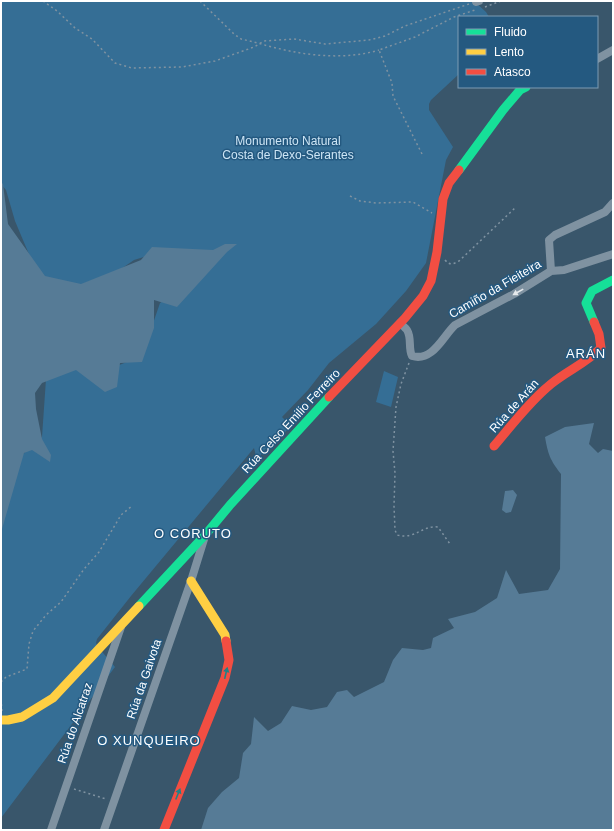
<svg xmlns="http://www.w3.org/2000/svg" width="614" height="831" font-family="Arial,sans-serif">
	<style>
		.green { fill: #356e95 }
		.water { fill: #567b96 }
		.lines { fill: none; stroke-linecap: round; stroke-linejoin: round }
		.path { stroke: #7f92a1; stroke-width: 1.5; stroke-dasharray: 2 3; stroke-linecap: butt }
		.street { stroke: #7f92a1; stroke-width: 8 }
		.fast { stroke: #16e098; stroke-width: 9 }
		.slow { stroke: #ffcf43; stroke-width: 9 }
		.jam { stroke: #f24e42; stroke-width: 9 }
		.oneway { fill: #e5e9ec }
		.oneway2 { fill: #208287 }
		.labels { text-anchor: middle; stroke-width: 3; stroke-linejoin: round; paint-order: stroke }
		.park-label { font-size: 12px; fill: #cde5f5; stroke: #245980 }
		.street-label { font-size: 12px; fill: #fff; stroke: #245980 }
		.neighbourhood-label { font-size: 13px; letter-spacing: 1px; fill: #fff; stroke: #245980 }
	</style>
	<rect width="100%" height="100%" fill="#39566b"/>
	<path class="green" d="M 1,1 L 474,1 L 486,12 L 489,17 L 459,17 L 459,74 L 431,100 L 429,104 L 429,110 L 453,147 L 446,160 L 426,263 L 406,291 L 376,324 L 329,363 L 308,390 L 282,417 L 291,426 L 269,449 L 267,447 L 257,460 L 254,448 L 249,454 L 131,596 L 97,639 L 96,643 L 98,647 L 115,667 L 1,818 L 1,474 L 42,437 L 46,379 L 80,366 L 112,368 L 139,357 L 148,338 L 160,303 L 181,288 L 163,251 L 134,260 L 118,271 L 85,283 L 60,298 L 31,259 L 15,221 L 6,190 L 1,184 Z
		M 384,371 L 398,377 L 391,407 L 376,402 Z"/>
	<path class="water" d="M 1,182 L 3,184 L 8,224 L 45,276 L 81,284 L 141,260 L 152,247 L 213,250 L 225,244 L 237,244 L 227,252 L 177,307 L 154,300 L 154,328 L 142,362 L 120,363 L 117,387 L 105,392 L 76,370 L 42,383 L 35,393 L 36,409 L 42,439 L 51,455 L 50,462 L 32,450 L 24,453 L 2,529 L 1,529 Z
		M 594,423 L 589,444 L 598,453 L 603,449 L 613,451 L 613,830 L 201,830 L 208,808 L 222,792 L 239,778 L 243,753 L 251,744 L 254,717 L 268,731 L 281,723 L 292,706 L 311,710 L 327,707 L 337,692 L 347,690 L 354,697 L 384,682 L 393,660 L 402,648 L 423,650 L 431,648 L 433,638 L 454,628 L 448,619 L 475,612 L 497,598 L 506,570 L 519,594 L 548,590 L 560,569 L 561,474 C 550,460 548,454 545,437 L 565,427 Z
		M 513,490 L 517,495 L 511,512 L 506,513 L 502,510 L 505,491 Z"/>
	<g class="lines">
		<path class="path" d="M 43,1 L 57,11 L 75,28 L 92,39 L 115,63 L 132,68 L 182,67 L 215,61 L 254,47 L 264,41 L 294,39 L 325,44 L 369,40 L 385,36 L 405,26 L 469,4
			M 200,1 L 234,34 L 241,39 C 259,43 277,49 295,52 C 322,57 353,58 379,50
			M 485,7 L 501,1
			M 422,154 L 393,96 L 392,83 L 379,50 L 415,37 L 454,17 L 475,10
			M 350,196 L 360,201 L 376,203 L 413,202 L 432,213
			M 445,260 C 450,266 453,264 459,261 L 515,208
			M 409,363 L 401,384 L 396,407 L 393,451 L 395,473 L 394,506 L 395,530 L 397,535 C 415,540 422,525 438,527 L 450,544
			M 1,682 L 6,677 L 27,669 L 29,644 L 33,631 L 46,615 L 61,602 L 84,569 L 99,552 L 121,515 L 132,506
			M 1,699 L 2,711
			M 74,789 L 106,799"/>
		<path class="street" d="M 476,2 L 479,1
			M 597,59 L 613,50
			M 551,271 L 549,240 L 555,235 L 605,212 L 613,203
			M 400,323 C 402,325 406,328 407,330 C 412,338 408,348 412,356 C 433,362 443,336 455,325 L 514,294 L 551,271 L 564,270 L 613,254
			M 51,830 L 121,627
			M 104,830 L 191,581 L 205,536"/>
		<path class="fast" d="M 459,170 L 503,110 L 520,90 L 526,87
			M 594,322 L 586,303 L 592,291 L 613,280
			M 139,606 L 206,534 L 230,505 L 329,397"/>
		<path class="slow" d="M 191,581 L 225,635 L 226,641
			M 1,720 L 8,720 L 22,717 L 53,698 L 139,606"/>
		<path class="jam" d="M 329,397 L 405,318 L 423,296 L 431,281 L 437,252 L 443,199 L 449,183 L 459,170
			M 494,446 C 512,425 529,402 551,384 C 567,371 586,363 601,348 L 599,334 L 594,322
			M 164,830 L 225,678 L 229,660 L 226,641"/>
	</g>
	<defs><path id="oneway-solid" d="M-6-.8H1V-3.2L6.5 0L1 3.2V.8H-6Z"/></defs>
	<use class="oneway" href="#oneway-solid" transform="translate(518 292) rotate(151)"/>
	<g class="oneway2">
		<use href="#oneway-solid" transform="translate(226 673) rotate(-77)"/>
		<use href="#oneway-solid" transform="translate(178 794) rotate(-68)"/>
	</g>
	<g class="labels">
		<g class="park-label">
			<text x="288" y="145">Monumento Natural<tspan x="288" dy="14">Costa de Dexo-Serantes</tspan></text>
		</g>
		<g class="street-label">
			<text transform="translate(495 289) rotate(-30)" y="4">Camiño da Fieiteira</text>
			<text transform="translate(514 406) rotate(-48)" y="4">Rúa de Arán</text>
			<text transform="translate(291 421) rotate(-47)" y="4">Rúa Celso Emilio Ferreiro</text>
			<text transform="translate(144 679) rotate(-71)" y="4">Rúa da Gaivota</text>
			<text transform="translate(75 723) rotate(-71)" y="4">Rúa do Alcatraz</text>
		</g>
		<g class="neighbourhood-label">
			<text x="586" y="358">ARÁN</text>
			<text x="193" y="538">O CORUTO</text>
			<text x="149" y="745">O XUNQUEIRO</text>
		</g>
	</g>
	<rect width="614" height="831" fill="none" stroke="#ffffff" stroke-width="4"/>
	<rect x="458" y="16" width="140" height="72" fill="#245980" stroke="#7c9bb3"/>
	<rect x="466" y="29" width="20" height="6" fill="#16e098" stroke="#7c9bb3"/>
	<text x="494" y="36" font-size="12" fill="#ffffff">Fluido</text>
	<rect x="466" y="49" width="20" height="6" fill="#ffcf43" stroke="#7c9bb3"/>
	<text x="494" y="56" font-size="12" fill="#ffffff">Lento</text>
	<rect x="466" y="69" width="20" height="6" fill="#f24e42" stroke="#7c9bb3"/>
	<text x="494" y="76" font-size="12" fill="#ffffff">Atasco</text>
</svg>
